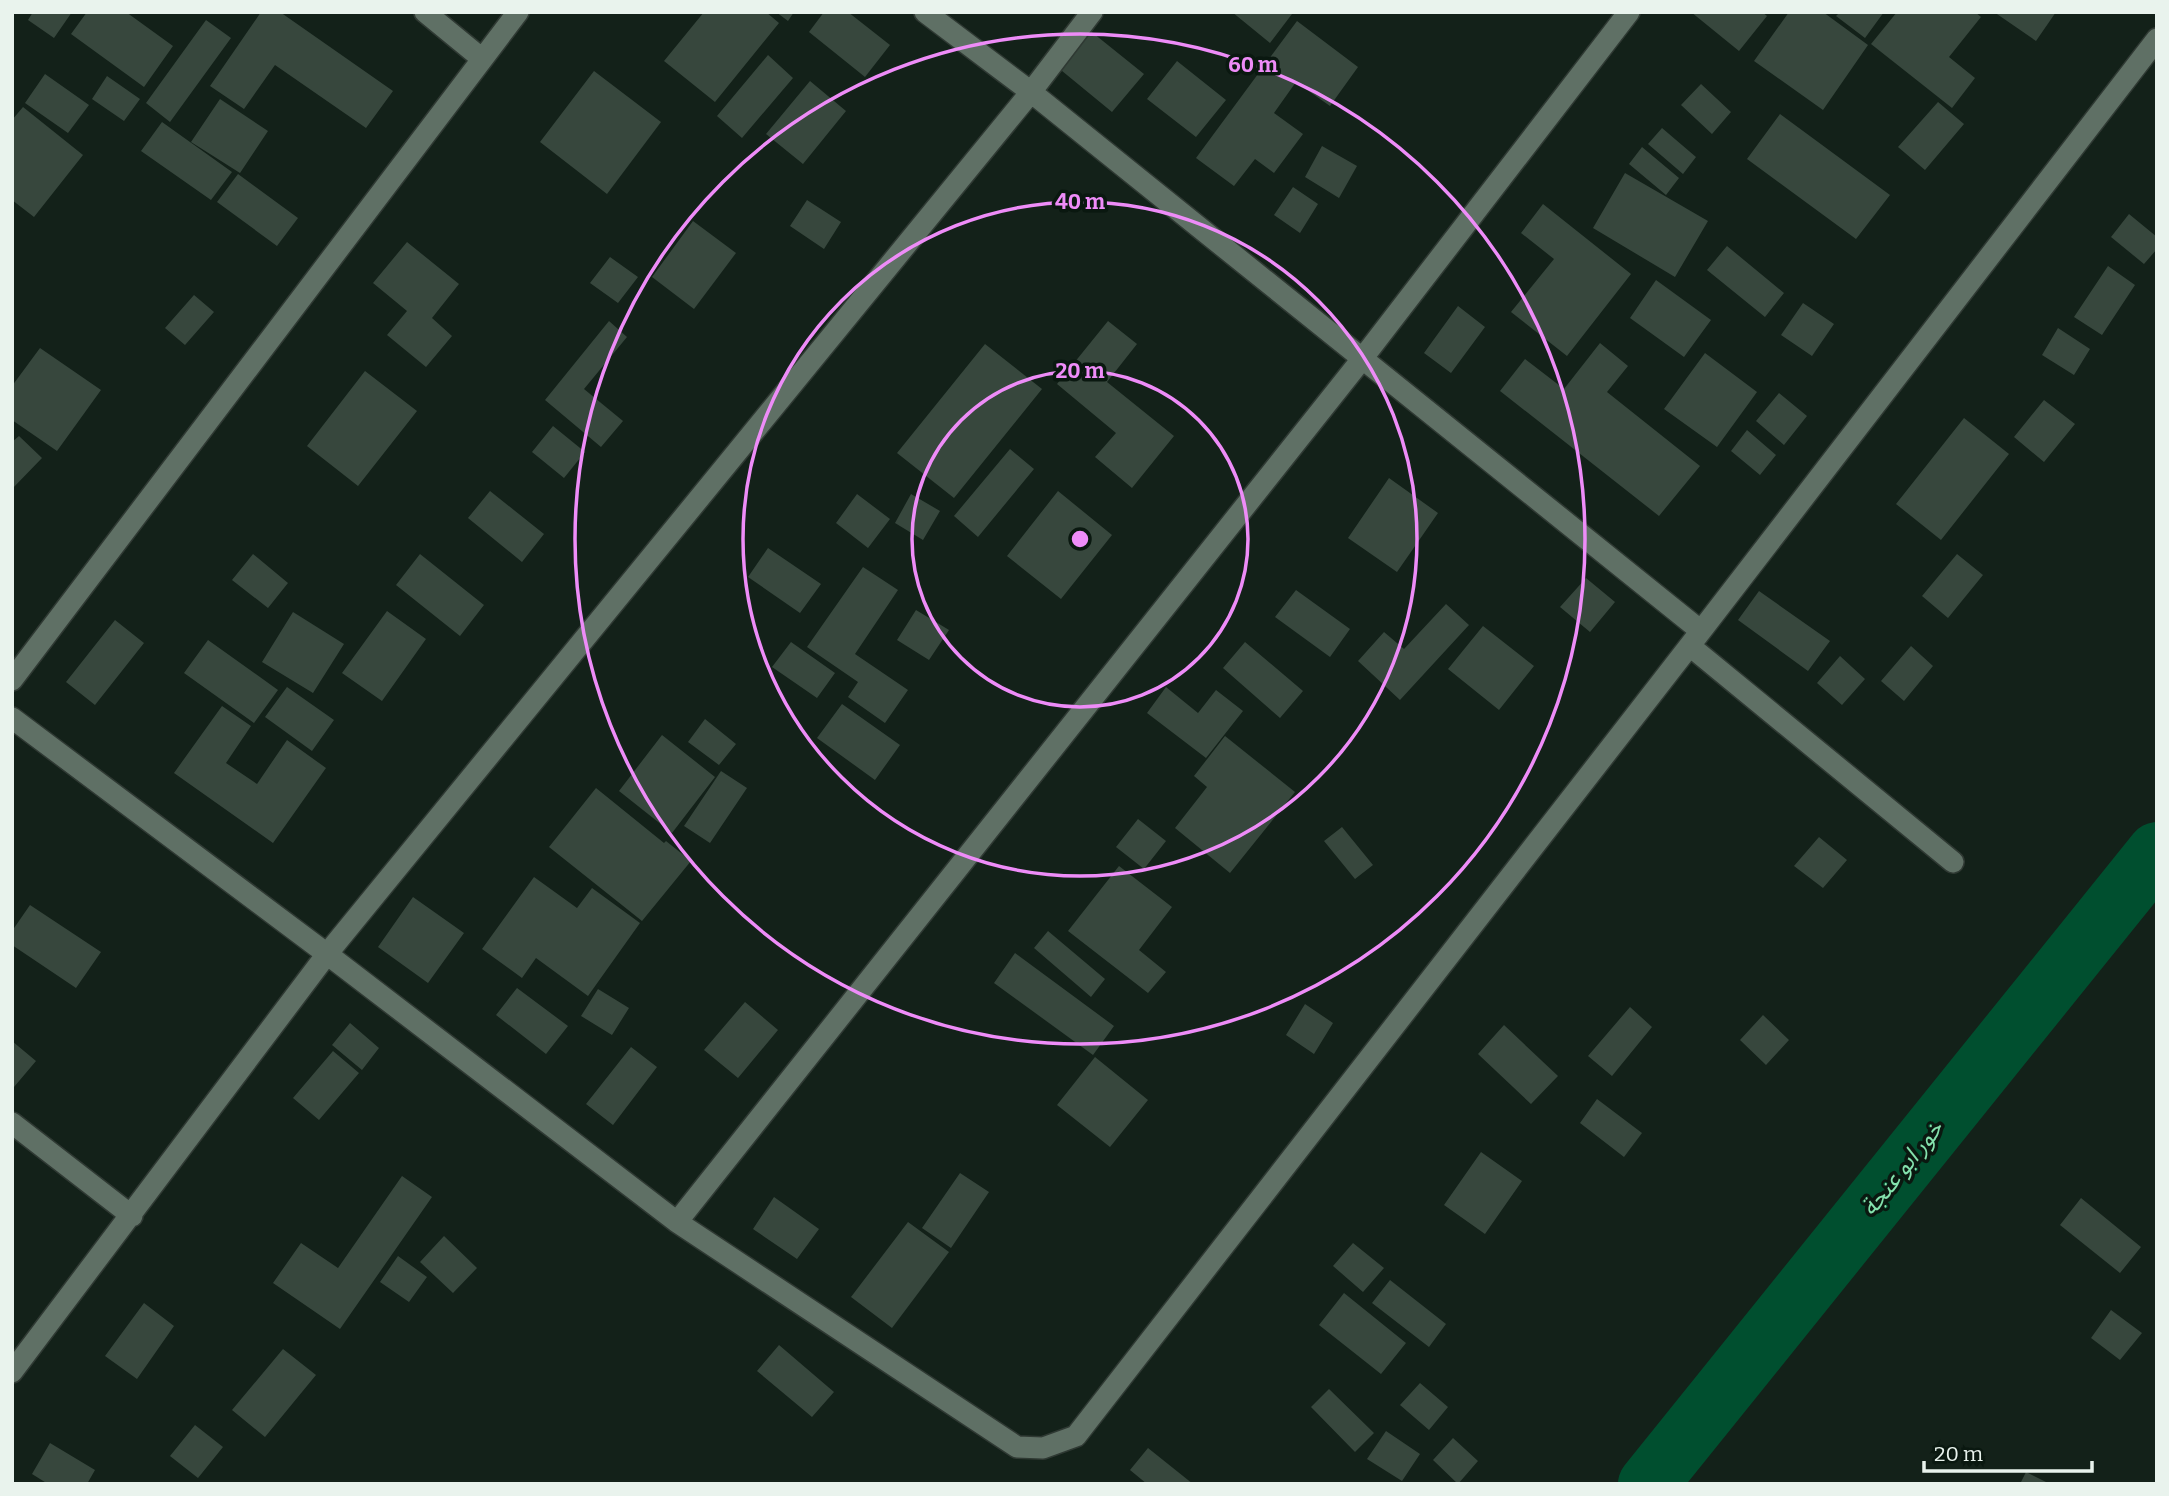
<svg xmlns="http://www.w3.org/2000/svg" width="2169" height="1496" font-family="Bitter,'Noto Sans Arabic',serif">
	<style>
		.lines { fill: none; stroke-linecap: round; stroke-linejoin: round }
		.canal { stroke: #004f2f; stroke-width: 60 }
		.building { fill: #37473d }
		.street-casing { stroke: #2f3933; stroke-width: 24 }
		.street { stroke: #5f7065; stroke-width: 21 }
		.ring { fill: none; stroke: #ee8cf8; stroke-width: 3.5 }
		.labels { text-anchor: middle; stroke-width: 7; stroke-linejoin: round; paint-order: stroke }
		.water-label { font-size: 24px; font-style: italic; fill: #84e2ad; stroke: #0a1810 }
		.centre { fill: #ee8cf8; stroke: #0a1810; stroke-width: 3.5 }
		.ring-label { font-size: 21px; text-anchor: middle; font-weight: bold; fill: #ee8cf8; stroke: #0a1810; stroke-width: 7; stroke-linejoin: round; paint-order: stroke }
	</style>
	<rect width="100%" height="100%" fill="#132119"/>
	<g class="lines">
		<path class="canal" d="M 1648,1484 L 2157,852"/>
	</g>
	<path class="building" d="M 33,12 L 72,12 L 54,38 L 28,20 Z
		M 87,12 L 126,12 L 173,46 L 144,87 L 71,34 Z
		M 261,12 L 280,12 L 393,91 L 366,128 L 275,65 L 244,109 L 210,86 Z
		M 704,12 L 766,12 L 779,23 L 715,102 L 664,61 Z
		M 776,12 L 794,12 L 788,21 Z
		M 824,12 L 848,12 L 890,45 L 865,77 L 809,32 Z
		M 1232,12 L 1290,12 L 1292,14 L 1270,43 Z
		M 1691,12 L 1762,12 L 1767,16 L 1739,51 Z
		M 1789,12 L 1823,12 L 1868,45 L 1823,110 L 1754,61 Z
		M 1840,12 L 1884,12 L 1865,38 L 1836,16 Z
		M 1897,12 L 1975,12 L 1981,17 L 1949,57 L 1975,78 L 1952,108 L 1871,44 Z
		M 1994,12 L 2056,12 L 2036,41 Z
		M 206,20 L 231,38 L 170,122 L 146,103 Z
		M 1297,21 L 1358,67 L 1330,106 L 1296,82 L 1274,113 L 1303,134 L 1274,173 L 1255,159 L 1234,186 L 1196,158 Z
		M 1088,29 L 1144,74 L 1112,112 L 1056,66 Z
		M 768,55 L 793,78 L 742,138 L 717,116 Z
		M 1177,61 L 1226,100 L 1196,137 L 1147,99 Z
		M 594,71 L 661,122 L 607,194 L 540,142 Z
		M 45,74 L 89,105 L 68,133 L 25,103 Z
		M 107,76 L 140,99 L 124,121 L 92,99 Z
		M 810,81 L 846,111 L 803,164 L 766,134 Z
		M 1701,84 L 1731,112 L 1712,134 L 1681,105 Z
		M 220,99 L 268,131 L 240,173 L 191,142 Z
		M 1938,102 L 1964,124 L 1925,170 L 1898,147 Z
		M 23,107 L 83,155 L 34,217 L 12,200 L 12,120 Z
		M 1780,114 L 1890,195 L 1856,239 L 1747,159 Z
		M 162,122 L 232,172 L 211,200 L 141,151 Z
		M 1662,128 L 1696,157 L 1683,174 L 1648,144 Z
		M 1322,146 L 1357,166 L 1339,198 L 1305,177 Z
		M 1642,147 L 1679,178 L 1666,195 L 1629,164 Z
		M 1625,173 L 1708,221 L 1675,277 L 1593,228 Z
		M 238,174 L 298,218 L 277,246 L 217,202 Z
		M 1293,187 L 1318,204 L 1300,233 L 1274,215 Z
		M 807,200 L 841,222 L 824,249 L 790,226 Z
		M 1543,204 L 1631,274 L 1567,356 L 1511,312 L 1554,259 L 1521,233 Z
		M 2129,214 L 2157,237 L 2157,249 L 2144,264 L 2111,237 Z
		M 693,221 L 736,253 L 694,309 L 652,277 Z
		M 407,242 L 459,284 L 432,318 L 452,336 L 426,367 L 387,335 L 407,311 L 373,283 Z
		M 1727,246 L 1784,293 L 1765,317 L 1707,270 Z
		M 610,257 L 638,277 L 618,303 L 590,283 Z
		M 2108,266 L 2135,285 L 2102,335 L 2074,317 Z
		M 1656,280 L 1711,320 L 1684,357 L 1630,318 Z
		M 194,295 L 214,312 L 185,345 L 165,328 Z
		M 1803,303 L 1834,324 L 1812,356 L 1781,335 Z
		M 1458,306 L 1485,327 L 1451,373 L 1424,353 Z
		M 609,321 L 627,337 L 584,389 L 623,421 L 601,447 L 545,400 Z
		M 1108,321 L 1137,344 L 1107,382 L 1174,436 L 1132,488 L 1095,457 L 1116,433 L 1057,384 Z
		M 2058,328 L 2090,349 L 2074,375 L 2042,355 Z
		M 1600,343 L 1628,366 L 1607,392 L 1700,466 L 1659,516 L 1500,391 L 1525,359 L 1564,389 Z
		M 985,344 L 1042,389 L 954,498 L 897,453 Z
		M 40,348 L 101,390 L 57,451 L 12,420 L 12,386 Z
		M 1705,353 L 1757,392 L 1717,447 L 1664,409 Z
		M 365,371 L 417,411 L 358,486 L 307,446 Z
		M 1779,393 L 1807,416 L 1784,445 L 1756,421 Z
		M 2044,400 L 2075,424 L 2044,462 L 2014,437 Z
		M 1964,418 L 2009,454 L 1941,540 L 1896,504 Z
		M 553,426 L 585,452 L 564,478 L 532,452 Z
		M 1747,430 L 1776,455 L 1760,475 L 1731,451 Z
		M 19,436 L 42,458 L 12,489 L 12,442 Z
		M 1010,449 L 1034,469 L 978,537 L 954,516 Z
		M 1389,478 L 1438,513 L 1397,572 L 1348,538 Z
		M 490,491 L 544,534 L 522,562 L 468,518 Z
		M 1058,491 L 1112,535 L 1061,599 L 1007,556 Z
		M 857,494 L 890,519 L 868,548 L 836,523 Z
		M 911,494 L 940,511 L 923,540 L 895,523 Z
		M 768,548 L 821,584 L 800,613 L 748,577 Z
		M 253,554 L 288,583 L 268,608 L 232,580 Z
		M 420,554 L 484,605 L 460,636 L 396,585 Z
		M 1957,554 L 1983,575 L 1948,618 L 1922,596 Z
		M 863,567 L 898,590 L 855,654 L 908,690 L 885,723 L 848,697 L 858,682 L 807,647 Z
		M 1586,578 L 1615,602 L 1590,632 L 1560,607 Z
		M 1296,590 L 1350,629 L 1330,657 L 1275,617 Z
		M 1759,591 L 1830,641 L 1808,671 L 1738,620 Z
		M 1446,604 L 1469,625 L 1400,700 L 1358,661 L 1384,632 L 1404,649 Z
		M 916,610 L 949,630 L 929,660 L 897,640 Z
		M 387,611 L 426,639 L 382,701 L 342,673 Z
		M 293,612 L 344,644 L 313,693 L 262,662 Z
		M 115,620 L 144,643 L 95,705 L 66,682 Z
		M 1483,626 L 1534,666 L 1499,710 L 1448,669 Z
		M 208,640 L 278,690 L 254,723 L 184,673 Z
		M 791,642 L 835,673 L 817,698 L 772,667 Z
		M 1245,642 L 1303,691 L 1280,718 L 1223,668 Z
		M 1911,646 L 1933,666 L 1904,701 L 1881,681 Z
		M 1840,656 L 1865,679 L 1842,705 L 1817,683 Z
		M 287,687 L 334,720 L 312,751 L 265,717 Z
		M 1166,687 L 1198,713 L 1216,690 L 1243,711 L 1206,758 L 1147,713 Z
		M 842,704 L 900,745 L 875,780 L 817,738 Z
		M 222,706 L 251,726 L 226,763 L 257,784 L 287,740 L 326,768 L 273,843 L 174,773 Z
		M 705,719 L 736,744 L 719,765 L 688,742 Z
		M 662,735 L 715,777 L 672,833 L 619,791 Z
		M 1225,736 L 1295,792 L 1230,873 L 1175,828 L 1207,787 L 1194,776 Z
		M 721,771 L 747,788 L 710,843 L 684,826 Z
		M 596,788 L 664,843 L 666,841 L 691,861 L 642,921 L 549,847 Z
		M 1138,819 L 1166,841 L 1144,869 L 1116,847 Z
		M 1342,827 L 1373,865 L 1355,879 L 1324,841 Z
		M 1819,837 L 1847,860 L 1823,888 L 1794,866 Z
		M 1119,866 L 1172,907 L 1139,950 L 1166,972 L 1148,993 L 1068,931 Z
		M 534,877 L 577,908 L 592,888 L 640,923 L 588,996 L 536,958 L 522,978 L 482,949 Z
		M 413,897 L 464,933 L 428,983 L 378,947 Z
		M 30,905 L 101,952 L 76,988 L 12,945 L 12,931 Z
		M 1048,931 L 1105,979 L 1091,997 L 1034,948 Z
		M 1015,953 L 1114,1026 L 1093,1055 L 994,983 Z
		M 517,988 L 568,1026 L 546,1054 L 496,1015 Z
		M 598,989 L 629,1008 L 612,1035 L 581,1016 Z
		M 745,1002 L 778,1030 L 738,1078 L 704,1050 Z
		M 1305,1004 L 1333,1023 L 1314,1054 L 1286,1035 Z
		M 1630,1007 L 1652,1027 L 1612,1076 L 1588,1056 Z
		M 1763,1015 L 1789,1040 L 1766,1065 L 1740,1040 Z
		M 350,1023 L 379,1048 L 362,1070 L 332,1045 Z
		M 1504,1025 L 1558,1076 L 1531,1104 L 1478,1054 Z
		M 12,1041 L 36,1061 L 14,1087 L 12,1085 Z
		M 631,1047 L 657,1067 L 613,1125 L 586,1104 Z
		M 333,1051 L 359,1073 L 319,1120 L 293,1098 Z
		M 1095,1057 L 1148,1100 L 1110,1147 L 1057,1105 Z
		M 1597,1099 L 1642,1133 L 1624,1157 L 1580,1123 Z
		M 1481,1152 L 1522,1181 L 1485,1234 L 1444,1205 Z
		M 960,1173 L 989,1192 L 951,1248 L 922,1228 Z
		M 402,1176 L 432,1197 L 340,1329 L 273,1283 L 301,1243 L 338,1268 Z
		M 774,1197 L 819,1229 L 797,1259 L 753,1229 Z
		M 2081,1198 L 2141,1247 L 2120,1273 L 2060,1225 Z
		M 908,1222 L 949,1252 L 892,1328 L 851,1297 Z
		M 444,1236 L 477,1268 L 453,1293 L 420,1262 Z
		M 1353,1243 L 1384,1268 L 1363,1292 L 1333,1266 Z
		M 398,1256 L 427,1277 L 409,1302 L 380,1282 Z
		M 1390,1280 L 1446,1324 L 1429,1347 L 1372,1303 Z
		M 1344,1293 L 1406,1343 L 1381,1374 L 1319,1325 Z
		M 144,1303 L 174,1326 L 137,1379 L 105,1356 Z
		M 2111,1310 L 2142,1333 L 2120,1360 L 2091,1338 Z
		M 779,1345 L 834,1392 L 812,1417 L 757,1371 Z
		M 283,1349 L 316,1375 L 265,1437 L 232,1410 Z
		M 1420,1383 L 1448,1407 L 1429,1430 L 1400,1405 Z
		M 1329,1389 L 1374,1433 L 1355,1452 L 1311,1407 Z
		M 195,1425 L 223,1447 L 198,1478 L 170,1456 Z
		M 1386,1431 L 1420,1454 L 1402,1481 L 1367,1459 Z
		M 1453,1438 L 1478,1461 L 1458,1484 L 1433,1460 Z
		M 50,1443 L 95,1470 L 87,1484 L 48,1484 L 32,1474 Z
		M 1148,1448 L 1193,1484 L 1147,1484 L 1130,1470 Z
		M 2026,1472 L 2050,1484 L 2020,1484 Z"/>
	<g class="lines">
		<defs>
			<path id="street" d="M 425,12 L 481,58
				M 1701,631 L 2157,39
				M 1690,646 L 1953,862
				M 12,680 L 518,12
				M 12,718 L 327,954 L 677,1222 L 1017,1447 L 1043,1448 L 1076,1436 L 1701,631 L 1031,92 L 925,12
				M 12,1123 L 132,1216
				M 677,1222 L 1362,359 L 1629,12
				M 12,1372 L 327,954 L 1031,92 L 1092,12"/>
		</defs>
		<use href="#street" class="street-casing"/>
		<use href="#street" class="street"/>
	</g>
	<g class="ring">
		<circle cx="1080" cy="539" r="168"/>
		<circle cx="1080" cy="539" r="337"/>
		<circle cx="1080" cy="539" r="505"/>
	</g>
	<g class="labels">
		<g class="water-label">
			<text transform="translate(1902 1168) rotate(-51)" y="8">خور ابو عنجة</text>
		</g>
	</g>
	<circle cx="1080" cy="539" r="10" class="centre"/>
	<g class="ring-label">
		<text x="1253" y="72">60 m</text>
		<text x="1080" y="209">40 m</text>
		<text x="1080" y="378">20 m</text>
	</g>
	<rect width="2169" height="1496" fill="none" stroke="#e9f3ed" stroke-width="28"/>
	<path d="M1924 1461v10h168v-10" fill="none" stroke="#e9f3ed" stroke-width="3.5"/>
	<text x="1934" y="1461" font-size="21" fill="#e9f3ed" stroke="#0a1810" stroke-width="5" paint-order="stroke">20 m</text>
</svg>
